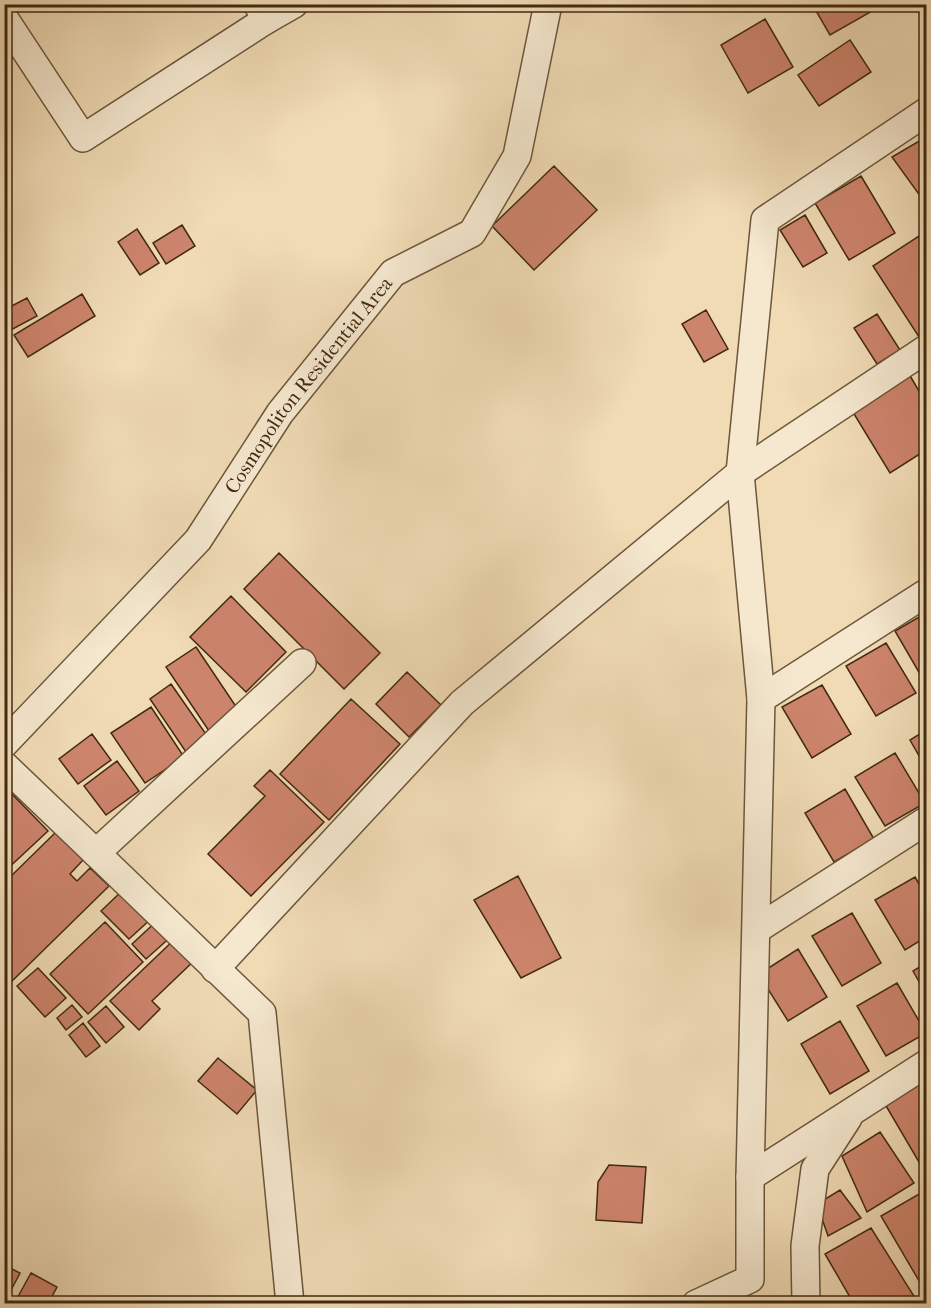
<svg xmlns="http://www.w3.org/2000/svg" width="931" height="1308" font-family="'IM FELL French Canon',serif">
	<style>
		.building { fill: #cd846c; stroke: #412a12; stroke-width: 1.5 }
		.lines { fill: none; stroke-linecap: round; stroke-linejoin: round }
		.minor-casing { stroke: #6d563b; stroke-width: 30 }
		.minor { stroke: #f5e8cf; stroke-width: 27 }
		.labels { text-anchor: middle; stroke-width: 4.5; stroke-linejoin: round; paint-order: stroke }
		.street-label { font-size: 20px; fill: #412a12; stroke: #f5e8cf }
	</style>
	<rect width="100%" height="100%" fill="#f0dbb5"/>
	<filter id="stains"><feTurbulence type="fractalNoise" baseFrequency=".00333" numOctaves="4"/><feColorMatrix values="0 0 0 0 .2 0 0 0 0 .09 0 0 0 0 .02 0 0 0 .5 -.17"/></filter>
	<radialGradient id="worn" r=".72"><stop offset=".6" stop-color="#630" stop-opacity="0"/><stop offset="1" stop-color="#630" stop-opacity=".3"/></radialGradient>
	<path class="building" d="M 739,4 L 757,4 L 744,12 Z
		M 812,4 L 880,4 L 881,6 L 830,35 Z
		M 926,4 L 926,18 L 919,5 Z
		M 765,19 L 793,67 L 748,93 L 721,45 Z
		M 850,40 L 871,72 L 819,106 L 798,75 Z
		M 926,137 L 926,204 L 892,157 Z
		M 554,166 L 597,210 L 534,270 L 492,226 Z
		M 861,176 L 895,233 L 849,260 L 815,203 Z
		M 805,215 L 827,253 L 803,267 L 780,230 Z
		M 182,225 L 195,246 L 166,264 L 153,243 Z
		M 137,229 L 159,263 L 140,275 L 118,242 Z
		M 919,236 L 926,247 L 926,337 L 921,340 L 873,266 Z
		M 82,294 L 95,316 L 28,357 L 14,335 Z
		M 27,298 L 37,316 L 9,331 L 4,322 L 4,310 Z
		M 706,310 L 728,349 L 704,362 L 682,324 Z
		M 877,314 L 900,350 L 877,364 L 854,328 Z
		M 909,374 L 926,403 L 926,450 L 890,473 L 851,409 Z
		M 279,553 L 380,653 L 344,689 L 244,589 Z
		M 231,596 L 286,652 L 246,692 L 190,637 Z
		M 926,613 L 926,680 L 924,681 L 895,631 Z
		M 886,643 L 916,693 L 876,716 L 846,666 Z
		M 196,647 L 239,711 L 209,731 L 166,667 Z
		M 407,672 L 441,705 L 409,737 L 376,704 Z
		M 171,684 L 208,737 L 186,752 L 150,699 Z
		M 822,685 L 851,734 L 812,758 L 782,707 Z
		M 351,699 L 400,744 L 329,820 L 280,774 Z
		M 151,707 L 184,757 L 145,783 L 111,733 Z
		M 926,730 L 926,768 L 910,740 Z
		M 92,734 L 111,760 L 78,784 L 59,759 Z
		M 895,753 L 925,803 L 885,826 L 855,777 Z
		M 117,761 L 139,791 L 106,815 L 84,786 Z
		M 270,770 L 324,822 L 251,896 L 208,854 L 265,796 L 254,786 Z
		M 845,789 L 874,839 L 834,862 L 805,813 Z
		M 13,795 L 48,831 L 4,872 L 4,803 Z
		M 56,832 L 83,860 L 70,874 L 77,881 L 90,868 L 109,886 L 9,984 L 4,980 L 4,883 Z
		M 518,876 L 561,958 L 521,978 L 474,900 Z
		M 915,877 L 926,896 L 926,937 L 905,950 L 875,900 Z
		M 124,889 L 152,918 L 129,939 L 101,911 Z
		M 852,913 L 881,963 L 842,986 L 812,936 Z
		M 159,919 L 174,934 L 146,959 L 132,944 Z
		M 105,922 L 143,962 L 88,1014 L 50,974 Z
		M 178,936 L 198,957 L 152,1001 L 160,1009 L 139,1030 L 110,1001 Z
		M 798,949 L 827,997 L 788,1021 L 768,989 L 767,969 Z
		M 926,963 L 926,994 L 913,971 Z
		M 38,968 L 66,998 L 45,1017 L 17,986 Z
		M 897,983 L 926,1033 L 886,1056 L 857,1006 Z
		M 72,1005 L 82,1017 L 66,1030 L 57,1018 Z
		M 106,1006 L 124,1027 L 106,1043 L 88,1022 Z
		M 840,1021 L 869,1071 L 830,1094 L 801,1044 Z
		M 83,1023 L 100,1046 L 86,1057 L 69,1035 Z
		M 218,1058 L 257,1090 L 237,1114 L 198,1081 Z
		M 926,1075 L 926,1174 L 882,1099 Z
		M 880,1132 L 914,1183 L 867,1212 L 842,1156 Z
		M 609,1165 L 646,1167 L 642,1223 L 596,1220 L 598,1182 Z
		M 840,1190 L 861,1218 L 828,1236 L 817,1204 Z
		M 926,1190 L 926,1290 L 925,1291 L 881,1216 Z
		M 871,1228 L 917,1301 L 912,1304 L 854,1304 L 825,1254 Z
		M 4,1265 L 20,1273 L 10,1292 L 4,1289 Z
		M 31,1273 L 57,1287 L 48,1304 L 14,1304 Z"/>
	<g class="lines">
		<defs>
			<g id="minor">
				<path d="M 258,5 L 266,20 L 294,4"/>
				<path d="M 4,18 L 83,138 L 266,20"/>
				<path d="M 761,699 L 926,593"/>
				<path id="s1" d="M 4,744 L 198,540 L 280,413 L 393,273 L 472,233 L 517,156 L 548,4"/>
				<path d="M 4,765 L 96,853 L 302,663"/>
				<path d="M 96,853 L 262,1013 L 290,1304"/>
				<path d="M 757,929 L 926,821"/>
				<path d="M 215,969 L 462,703 L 740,473 L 926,349"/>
				<path d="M 750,1177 L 926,1064"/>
				<path d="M 696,1304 L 750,1279 L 750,1177 L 761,699 L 740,473 L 765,220 L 926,112"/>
				<path d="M 806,1304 L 805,1246 L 815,1169 L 848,1118"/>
			</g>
		</defs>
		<use href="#minor" class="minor-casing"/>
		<use href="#minor" class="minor"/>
	</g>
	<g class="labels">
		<g class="street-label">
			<text dy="7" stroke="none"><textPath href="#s1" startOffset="472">Cosmopoliton Residential Area</textPath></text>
		</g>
	</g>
	<rect width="931" height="1308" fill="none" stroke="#f0dbb5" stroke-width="24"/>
	<rect x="6" y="6" width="919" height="1296" fill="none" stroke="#412a12" stroke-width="3"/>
	<rect x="12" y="12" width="907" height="1284" fill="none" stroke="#412a12" stroke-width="1.5"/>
	<rect width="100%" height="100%" filter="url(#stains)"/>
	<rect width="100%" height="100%" fill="url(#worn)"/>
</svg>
